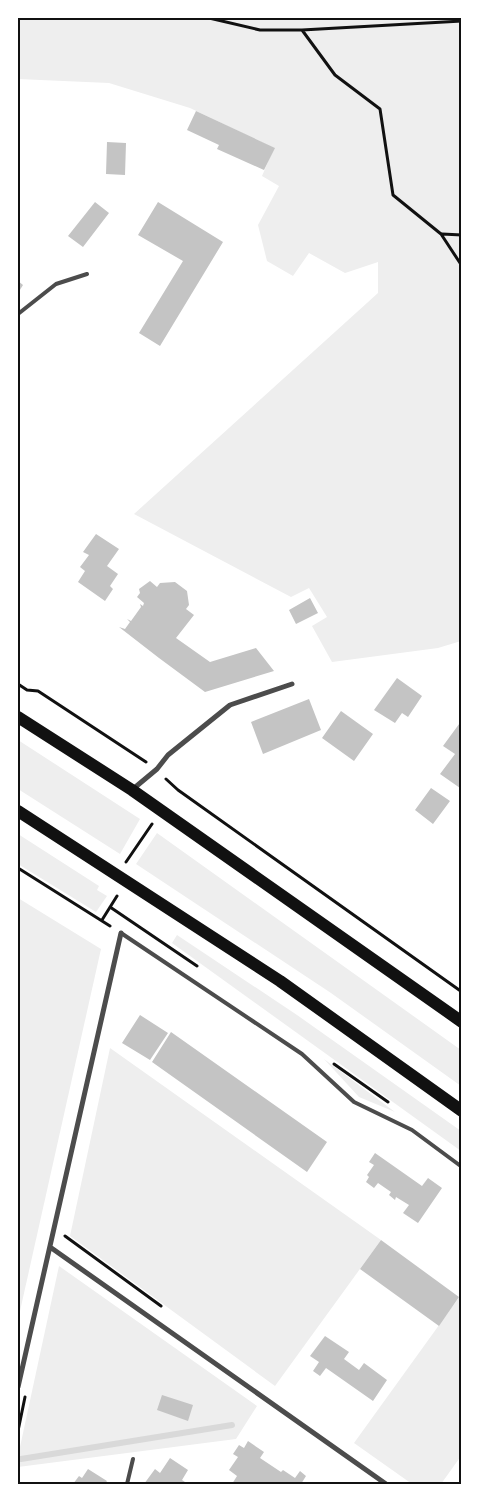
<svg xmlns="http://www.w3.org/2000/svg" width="479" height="1502" font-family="Barlow,sans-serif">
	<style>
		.green { fill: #eee }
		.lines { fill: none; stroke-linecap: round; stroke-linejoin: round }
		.stream { stroke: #d9d9d9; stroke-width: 6 }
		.building { fill: #c4c4c4 }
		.path { stroke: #111; stroke-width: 3 }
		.service { stroke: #4c4c4c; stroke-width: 4 }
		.minor { stroke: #4c4c4c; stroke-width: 5 }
		.primary { stroke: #111; stroke-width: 12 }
		.neatline { fill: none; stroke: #111; stroke-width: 2 }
	</style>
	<rect width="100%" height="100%" fill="#fff"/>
	<path class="green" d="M 18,18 L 461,18 L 461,641 L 438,648 L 332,662 L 312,626 L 327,617 L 309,588 L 291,597 L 134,514 L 378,293 L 378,262 L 345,273 L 309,253 L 293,276 L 267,261 L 258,225 L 279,186 L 262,176 L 274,148 L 190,108 L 109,83 L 18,79 Z
		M 18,740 L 140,819 L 120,854 L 18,789 Z
		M 157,833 L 461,1050 L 461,1086 L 331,993 L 136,864 Z
		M 18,834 L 99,886 L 97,890 L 107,896 L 96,912 L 18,864 Z
		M 18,898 L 101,949 L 18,1320 Z
		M 177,935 L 297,1015 L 461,1131 L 461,1151 L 172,943 Z
		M 110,1048 L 381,1240 L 275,1386 L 70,1236 Z
		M 324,1059 L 395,1112 L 359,1097 Z
		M 59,1266 L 257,1406 L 236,1439 L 18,1467 L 20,1447 Z
		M 460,1296 L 461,1456 L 441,1484 L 412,1484 L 354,1443 Z"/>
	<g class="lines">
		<path class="stream" d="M 21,1459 L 232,1425"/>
	</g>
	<path class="building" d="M 196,111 L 275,148 L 264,170 L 217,149 L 219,145 L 187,130 Z
		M 107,142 L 126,143 L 125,175 L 106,174 Z
		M 95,202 L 109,213 L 83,247 L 68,236 Z
		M 158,202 L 223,242 L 160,346 L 139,333 L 183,261 L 138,235 Z
		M 18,281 L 23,285 L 18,293 Z
		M 96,534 L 119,549 L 107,566 L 118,574 L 110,586 L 113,589 L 105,601 L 78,582 L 85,571 L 80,567 L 89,555 L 83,552 Z
		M 150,581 L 157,587 L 160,583 L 175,582 L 187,591 L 189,605 L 186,609 L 194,615 L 176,638 L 210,662 L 256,648 L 274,671 L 205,692 L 159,658 L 119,627 L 125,629 L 130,622 L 127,619 L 131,621 L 141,607 L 140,604 L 143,606 L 144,603 L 137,597 L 140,593 L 139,589 Z
		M 310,598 L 318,613 L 296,624 L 289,610 Z
		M 397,678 L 422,696 L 408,717 L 402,713 L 395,723 L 374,710 Z
		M 309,699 L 321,730 L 263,754 L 251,722 Z
		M 341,711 L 373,734 L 354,761 L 322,738 Z
		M 462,720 L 462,787 L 460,788 L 440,774 L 455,754 L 443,746 Z
		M 431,788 L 450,801 L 433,824 L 415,810 Z
		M 140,1015 L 168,1033 L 150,1060 L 122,1043 Z
		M 171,1032 L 327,1142 L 307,1172 L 152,1062 Z
		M 375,1153 L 422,1186 L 428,1178 L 442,1188 L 418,1223 L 403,1213 L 409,1205 L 396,1197 L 395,1200 L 389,1195 L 391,1192 L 378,1183 L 374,1188 L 366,1182 L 369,1177 L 367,1175 L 374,1165 L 369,1162 Z
		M 381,1240 L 459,1297 L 439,1326 L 360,1269 Z
		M 325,1336 L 349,1352 L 344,1359 L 359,1370 L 364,1363 L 387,1380 L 373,1401 L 326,1368 L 320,1376 L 313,1371 L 319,1362 L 310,1356 Z
		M 162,1395 L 193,1405 L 188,1421 L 157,1410 Z
		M 248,1441 L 264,1452 L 260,1458 L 281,1472 L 283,1470 L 295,1478 L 300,1471 L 306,1476 L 301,1484 L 232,1484 L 237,1476 L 229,1470 L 238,1457 L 233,1454 L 239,1445 L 244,1448 Z
		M 170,1458 L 188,1470 L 182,1480 L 185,1482 L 184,1484 L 144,1484 L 155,1469 L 160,1473 Z
		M 88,1469 L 107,1481 L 105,1484 L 73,1484 L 79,1476 L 82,1478 Z"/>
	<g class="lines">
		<path class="path" d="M 209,18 L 260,30 L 302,30 L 462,21
			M 302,30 L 335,75 L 380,109 L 393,195 L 441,234 L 462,266
			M 442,234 L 462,235
			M 18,684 L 27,690 L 38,691 L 146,762
			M 166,779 L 178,790 L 462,992
			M 126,862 L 152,824
			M 18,868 L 110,926
			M 110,907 L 197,966
			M 102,920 L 117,896
			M 334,1064 L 388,1102
			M 65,1236 L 161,1306
			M 18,1431 L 25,1397"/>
		<path class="service" d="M 18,314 L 56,284 L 87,274
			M 121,933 L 302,1054 L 354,1102 L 412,1130 L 462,1167
			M 127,1484 L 133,1459"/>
		<path class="minor" d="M 133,789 L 157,769 L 168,755 L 230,705 L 292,684
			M 50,1247 L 386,1484
			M 18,1387 L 121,933"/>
		<path class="primary" d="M 18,717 L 132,790 L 462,1022
			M 18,811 L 280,981 L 462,1111"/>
	</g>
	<rect width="479" height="1502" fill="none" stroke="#ffffff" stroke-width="38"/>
	<rect x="19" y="19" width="441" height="1464" class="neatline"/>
</svg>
